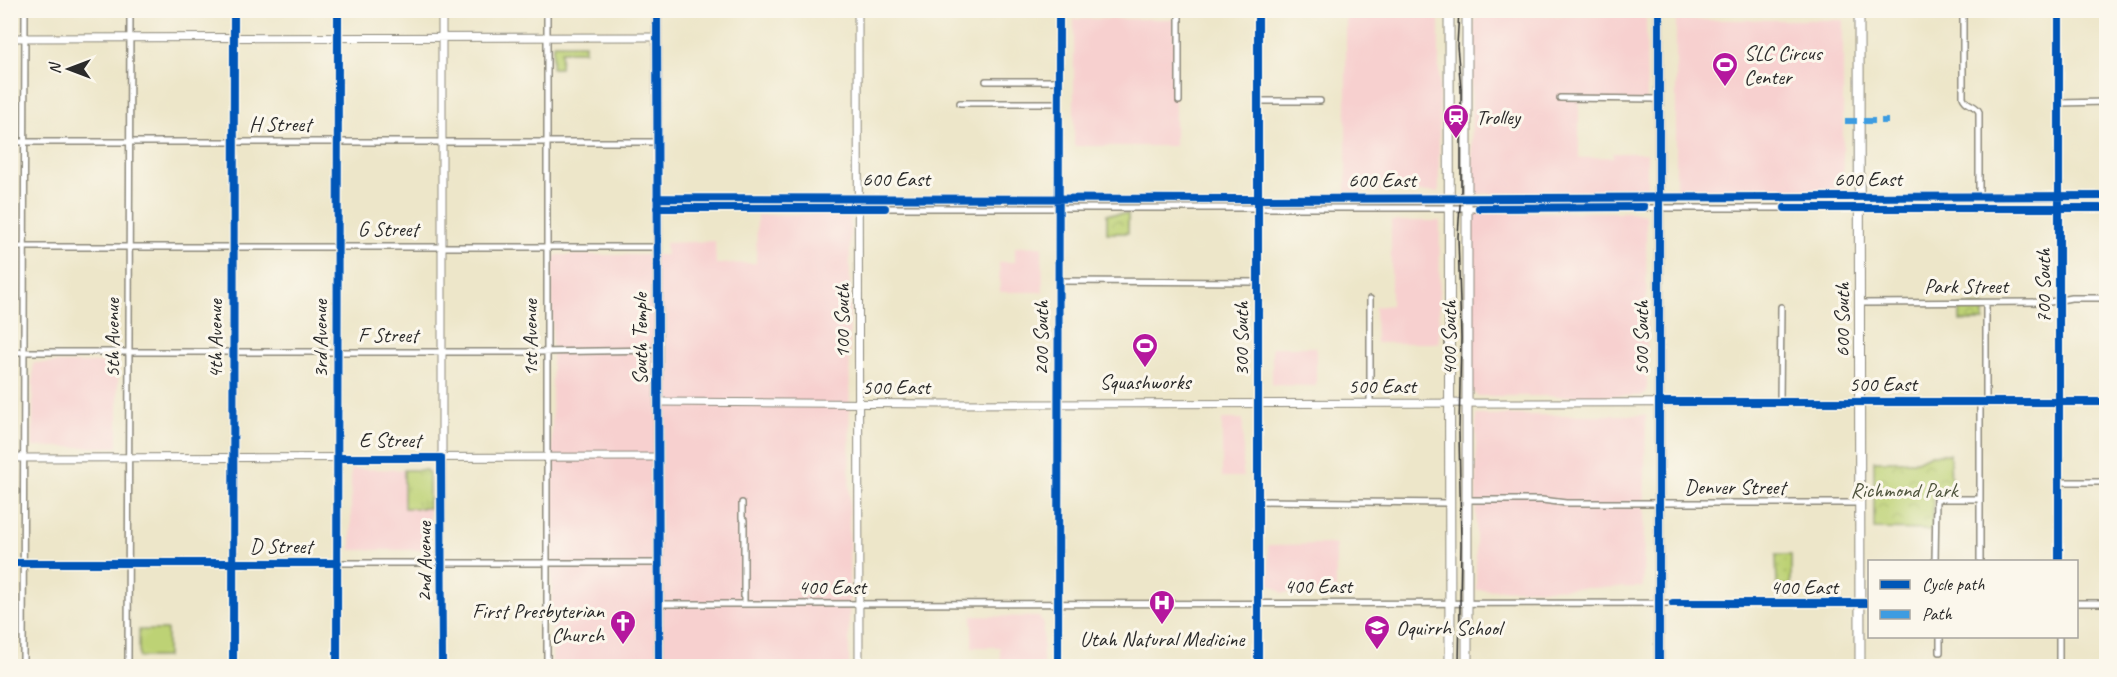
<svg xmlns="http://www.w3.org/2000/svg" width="2117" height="677" font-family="Caveat,sans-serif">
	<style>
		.built { fill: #f7d0cf }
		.grass { fill: url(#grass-tufts); stroke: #747e50; stroke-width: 1.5 }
		.park { fill: url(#park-crowns); stroke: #747e50; stroke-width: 1.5 }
		.garden { fill: url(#garden-dots); stroke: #747e50; stroke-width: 1.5 }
		.pitch { fill: #bdd275; stroke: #747e50; stroke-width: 1.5 }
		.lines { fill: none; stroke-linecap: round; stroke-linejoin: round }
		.minor-casing { stroke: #8c887a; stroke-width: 8 }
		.tertiary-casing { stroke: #8c887a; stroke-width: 9 }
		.primary-casing { stroke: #8c887a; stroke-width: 11 }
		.minor { stroke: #fff; stroke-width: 5 }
		.tertiary { stroke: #fff; stroke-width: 7 }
		.primary { stroke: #fff; stroke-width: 9 }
		.tram { stroke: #2b2b2b; stroke-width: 1.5 }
		.quiet { stroke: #3d9ce1; stroke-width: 6; stroke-dasharray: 12 6; stroke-linecap: butt }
		.cycleway-casing { stroke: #fbf7ec; stroke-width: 11 }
		.cycleway { stroke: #0057b8; stroke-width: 8 }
		.labels { text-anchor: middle; stroke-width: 6; stroke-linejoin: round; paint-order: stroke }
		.poi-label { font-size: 21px; fill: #2b2b2b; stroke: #fbf7ec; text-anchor: start }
		.street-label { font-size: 21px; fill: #2b2b2b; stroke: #fbf7ec }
		.park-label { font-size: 21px; fill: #50553e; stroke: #fbf7ec }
	</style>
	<defs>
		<pattern id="grass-tufts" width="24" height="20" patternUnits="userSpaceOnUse" patternTransform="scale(1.5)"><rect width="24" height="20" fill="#bdd275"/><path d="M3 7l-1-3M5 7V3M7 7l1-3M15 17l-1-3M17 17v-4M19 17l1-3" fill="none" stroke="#a3b465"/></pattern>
		<pattern id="park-crowns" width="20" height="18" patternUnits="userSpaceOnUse" patternTransform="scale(1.5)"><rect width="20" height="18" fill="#bdd275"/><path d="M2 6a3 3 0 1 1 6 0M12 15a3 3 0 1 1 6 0" fill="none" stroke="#a3b465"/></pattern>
		<pattern id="garden-dots" width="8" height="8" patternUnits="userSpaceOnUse" patternTransform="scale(1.5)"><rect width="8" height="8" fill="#bdd275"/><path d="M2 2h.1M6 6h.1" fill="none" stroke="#a3b465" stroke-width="1.8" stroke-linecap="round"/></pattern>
	</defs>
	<rect width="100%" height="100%" fill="#fbf7ec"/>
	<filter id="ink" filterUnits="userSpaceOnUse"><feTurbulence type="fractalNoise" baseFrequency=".0167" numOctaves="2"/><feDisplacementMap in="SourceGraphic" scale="12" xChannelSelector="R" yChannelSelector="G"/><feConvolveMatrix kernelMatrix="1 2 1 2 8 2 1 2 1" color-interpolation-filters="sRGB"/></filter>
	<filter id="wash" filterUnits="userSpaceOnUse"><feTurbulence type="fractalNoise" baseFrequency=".008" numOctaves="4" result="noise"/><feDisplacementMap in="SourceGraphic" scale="24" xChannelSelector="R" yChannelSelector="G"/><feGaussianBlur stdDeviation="1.35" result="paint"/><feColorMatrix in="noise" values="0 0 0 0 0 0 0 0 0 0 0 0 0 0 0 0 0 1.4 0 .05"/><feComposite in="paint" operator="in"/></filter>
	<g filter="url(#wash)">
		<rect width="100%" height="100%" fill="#ede6c9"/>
		<path class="built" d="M 1439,15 L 1439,192 L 1346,192 L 1346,16 Z
			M 1480,16 L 1639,16 L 1646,18 L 1647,102 L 1579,102 L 1579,158 L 1613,157 L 1613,153 L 1647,153 L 1647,186 L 1645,192 L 1640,194 L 1478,194 L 1474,192 L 1472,186 L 1471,58 L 1474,48 L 1474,21 Z
			M 1074,19 L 1175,19 L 1175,146 L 1074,146 Z
			M 1676,20 L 1843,20 L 1843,191 L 1676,191 Z
			M 1478,212 L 1631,212 L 1646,215 L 1647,387 L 1645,394 L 1640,396 L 1479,396 L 1473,393 L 1472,388 L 1472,220 L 1473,214 Z
			M 850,213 L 849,666 L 552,666 L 552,259 L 558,255 L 666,255 L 665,243 L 715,241 L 716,264 L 756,263 L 757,215 Z
			M 1391,221 L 1440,221 L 1439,343 L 1376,343 L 1375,307 L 1391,305 Z
			M 1042,246 L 1043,292 L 1000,292 L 999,262 L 1015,262 L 1015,247 Z
			M 1272,347 L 1316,347 L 1316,386 L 1272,385 Z
			M 33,363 L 118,363 L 118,447 L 33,447 Z
			M 1476,415 L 1646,415 L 1643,587 L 1476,590 Z
			M 1222,419 L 1243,419 L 1243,477 L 1222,477 Z
			M 351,469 L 429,470 L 430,550 L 351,550 Z
			M 1330,544 L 1336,545 L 1336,593 L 1283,593 L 1268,583 L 1268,545 Z
			M 972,616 L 1039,617 L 1043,623 L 1043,666 L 1000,666 L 1000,647 L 972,647 Z"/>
		<path class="grass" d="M 553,44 L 585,44 L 585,51 L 561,51 L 560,68 L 552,68 Z
			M 404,470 L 426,470 L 429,473 L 429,508 L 404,508 Z"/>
		<path class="park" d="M 1107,214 L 1128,214 L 1128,233 L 1107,233 Z
			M 1960,306 L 1984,306 L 1984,321 L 1960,321 Z
			M 1931,454 L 1950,454 L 1951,494 L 1936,495 L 1933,497 L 1933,530 L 1874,529 L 1874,461 L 1917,461 Z"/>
		<path class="garden" d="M 1776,555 L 1791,555 L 1791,586 L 1777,586 Z"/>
		<path class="pitch" d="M 139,630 L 167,630 L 167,657 L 139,657 Z"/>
	</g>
	<g filter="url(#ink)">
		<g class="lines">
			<defs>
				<path id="minor" d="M 547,10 L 547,666
					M 1179,10 L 1179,101
					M 1963,10 L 1963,97 C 1966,106 1976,104 1979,112 L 1979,197
					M 2059,10 L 2059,562
					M 986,81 L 1059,81
					M 1560,98 L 1659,99
					M 1258,101 L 1320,101
					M 960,103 L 1059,103
					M 2059,103 L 2106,102
					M 10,142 L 657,142
					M 657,198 L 1244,199 L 2106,196
					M 657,208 L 2106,208
					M 10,247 L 657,247
					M 1059,281 L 1258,282
					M 1861,303 L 2050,302 L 2071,298 L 2106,298
					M 1986,303 L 1986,402
					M 10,352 L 538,352 L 658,350
					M 1780,402 L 1781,307
					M 1370,403 L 1370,299
					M 2059,482 L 2106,482
					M 1467,500 L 1542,500 L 1566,503 L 1860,503
					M 1258,501 L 1450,503
					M 742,503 L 742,518 L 744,520 L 744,604
					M 1935,562 L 1936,499 L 1980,499
					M 1980,562 L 1980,402
					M 10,563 L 659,563
					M 2076,603 L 2106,603
					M 659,604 L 1870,603
					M 2059,636 L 2059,666
					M 1940,652 L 1940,636
					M 23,666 L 25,10
					M 128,666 L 130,10
					M 233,666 L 234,10"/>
				<path id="tertiary" d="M 858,10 L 859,666
					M 1258,10 L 1258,666
					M 10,38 L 657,37
					M 658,402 L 947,404 L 2106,402
					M 10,458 L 659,457
					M 337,666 L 338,10
					M 442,666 L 442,10
					M 1058,666 L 1059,10"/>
				<path id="primary" d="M 657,10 L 659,666
					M 1449,10 L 1450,666
					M 1467,10 L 1467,666
					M 1859,10 L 1860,666
					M 1659,666 L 1659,10"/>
			</defs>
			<use href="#minor" class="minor-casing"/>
			<use href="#tertiary" class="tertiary-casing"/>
			<use href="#primary" class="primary-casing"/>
			<use href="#minor" class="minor"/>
			<use href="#tertiary" class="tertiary"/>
			<use href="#primary" class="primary"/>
			<path class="tram" d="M 1459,10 L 1457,46 L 1461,89 L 1461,190 L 1458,236 L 1461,338 L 1459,430 L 1461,544 L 1459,666"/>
			<path class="quiet" d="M 1845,121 L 1888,121"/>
			<defs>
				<path id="cycleway" d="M 657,10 L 659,666
					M 1258,10 L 1258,666
					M 2059,10 L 2059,562
					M 657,198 L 1244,199 L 2106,196
					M 657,208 L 885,208
					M 1479,208 L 1644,207
					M 1785,208 L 2106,208
					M 1659,402 L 2106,402
					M 338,458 L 441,458 L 442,666
					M 10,563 L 338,563
					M 1673,603 L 1870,603
					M 233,666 L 234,10
					M 337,666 L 338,10
					M 1058,666 L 1059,10
					M 1659,666 L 1659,10"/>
			</defs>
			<use href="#cycleway" class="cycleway-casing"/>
			<use href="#cycleway" class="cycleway"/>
		</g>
	</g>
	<defs>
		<symbol id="stadium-pin" viewBox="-11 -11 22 30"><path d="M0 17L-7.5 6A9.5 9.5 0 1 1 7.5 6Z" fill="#b5179e" stroke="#fbf7ec"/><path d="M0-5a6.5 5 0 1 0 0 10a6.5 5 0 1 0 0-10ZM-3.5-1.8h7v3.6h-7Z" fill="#fff"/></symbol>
		<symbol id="station-pin" viewBox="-11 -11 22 30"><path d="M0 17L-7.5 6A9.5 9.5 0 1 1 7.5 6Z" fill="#b5179e" stroke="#fbf7ec"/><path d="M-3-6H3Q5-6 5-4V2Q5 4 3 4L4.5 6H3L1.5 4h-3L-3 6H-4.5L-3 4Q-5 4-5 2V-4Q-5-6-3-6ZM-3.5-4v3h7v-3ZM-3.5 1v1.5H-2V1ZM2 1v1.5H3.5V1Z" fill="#fff"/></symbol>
		<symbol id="hospital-pin" viewBox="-11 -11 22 30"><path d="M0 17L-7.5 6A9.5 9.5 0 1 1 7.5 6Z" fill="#b5179e" stroke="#fbf7ec"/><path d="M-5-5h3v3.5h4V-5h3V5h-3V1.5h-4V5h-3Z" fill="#fff"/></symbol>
		<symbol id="church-pin" viewBox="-11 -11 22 30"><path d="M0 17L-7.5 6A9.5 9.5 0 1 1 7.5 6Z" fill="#b5179e" stroke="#fbf7ec"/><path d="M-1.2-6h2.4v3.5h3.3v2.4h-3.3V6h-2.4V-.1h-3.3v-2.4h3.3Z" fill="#fff"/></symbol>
		<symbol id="school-pin" viewBox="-11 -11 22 30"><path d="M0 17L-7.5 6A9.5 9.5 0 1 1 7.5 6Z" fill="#b5179e" stroke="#fbf7ec"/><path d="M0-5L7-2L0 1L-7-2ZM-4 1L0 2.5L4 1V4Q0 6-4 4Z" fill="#fff"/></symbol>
	</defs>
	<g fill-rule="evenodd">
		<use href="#stadium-pin" x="1710" y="50" width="30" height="40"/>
		<use href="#station-pin" x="1441" y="102" width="30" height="40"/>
		<use href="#stadium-pin" x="1130" y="331" width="30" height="40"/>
		<use href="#hospital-pin" x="1147" y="588" width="30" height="40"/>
		<use href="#church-pin" x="608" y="608" width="30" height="40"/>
		<use href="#school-pin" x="1362" y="613" width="30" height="40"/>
	</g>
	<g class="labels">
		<g class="poi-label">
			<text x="1744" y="60">SLC Circus<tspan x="1744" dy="24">Center</tspan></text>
			<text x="1476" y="124">Trolley</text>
			<text x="1145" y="389" text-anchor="middle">Squashworks</text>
			<text x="604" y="618" text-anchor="end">First Presbyterian<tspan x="604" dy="24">Church</tspan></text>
			<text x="1396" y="635">Oquirrh School</text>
			<text x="1162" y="646" text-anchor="middle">Utah Natural Medicine</text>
		</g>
		<g class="street-label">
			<text x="280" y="131">H Street</text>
			<text x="896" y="186">600 East</text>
			<text x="1868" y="186">600 East</text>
			<text x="1382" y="187">600 East</text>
			<text x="388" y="236">G Street</text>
			<text x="1966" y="293">Park Street</text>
			<text transform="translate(2043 286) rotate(-90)" y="7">700 South</text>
			<text transform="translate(1842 320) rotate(-90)" y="7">600 South</text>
			<text transform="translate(842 321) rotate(-90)" y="7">100 South</text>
			<text x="388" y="342">F Street</text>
			<text transform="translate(112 338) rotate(-90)" y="7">5th Avenue</text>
			<text transform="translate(530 338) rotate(-90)" y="7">1st Avenue</text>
			<text transform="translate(1041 338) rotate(-90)" y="7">200 South</text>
			<text transform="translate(1449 338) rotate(-90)" y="7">400 South</text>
			<text transform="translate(1641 338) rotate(-90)" y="7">500 South</text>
			<text transform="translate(215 339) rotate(-90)" y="7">4th Avenue</text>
			<text transform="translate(320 339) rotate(-90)" y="7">3rd Avenue</text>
			<text transform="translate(640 339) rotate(-90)" y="7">South Temple</text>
			<text transform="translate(1241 339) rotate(-90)" y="7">300 South</text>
			<text x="1883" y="391">500 East</text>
			<text x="1382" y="393">500 East</text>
			<text x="896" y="394">500 East</text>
			<text x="390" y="447">E Street</text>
			<text x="1735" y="494">Denver Street</text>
			<text x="281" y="553">D Street</text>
			<text transform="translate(424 562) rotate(-90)" y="7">2nd Avenue</text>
			<text x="1318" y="593">400 East</text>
			<text x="832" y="594">400 East</text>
			<text x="1804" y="594">400 East</text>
		</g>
		<g class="park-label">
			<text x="1904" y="497">Richmond Park</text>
		</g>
	</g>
	<rect width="2117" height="677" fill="none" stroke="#fbf7ec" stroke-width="36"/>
	<rect x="1868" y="560" width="210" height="78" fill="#fbf7ec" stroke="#a8a59f" stroke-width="1.5"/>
	<rect x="1880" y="580" width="30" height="9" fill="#0057b8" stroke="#a8a59f" stroke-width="1.5"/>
	<text x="1922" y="590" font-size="18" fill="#2b2b2b">Cycle path</text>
	<rect x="1880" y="610" width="30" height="9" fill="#3d9ce1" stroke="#a8a59f" stroke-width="1.5"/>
	<text x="1922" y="620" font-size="18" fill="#2b2b2b">Path</text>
	<g transform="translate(69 69) rotate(270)" stroke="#fbf7ec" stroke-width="4.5" paint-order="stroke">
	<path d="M0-4.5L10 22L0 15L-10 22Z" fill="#2b2b2b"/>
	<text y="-9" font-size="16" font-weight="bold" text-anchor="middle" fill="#2b2b2b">N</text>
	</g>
</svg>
